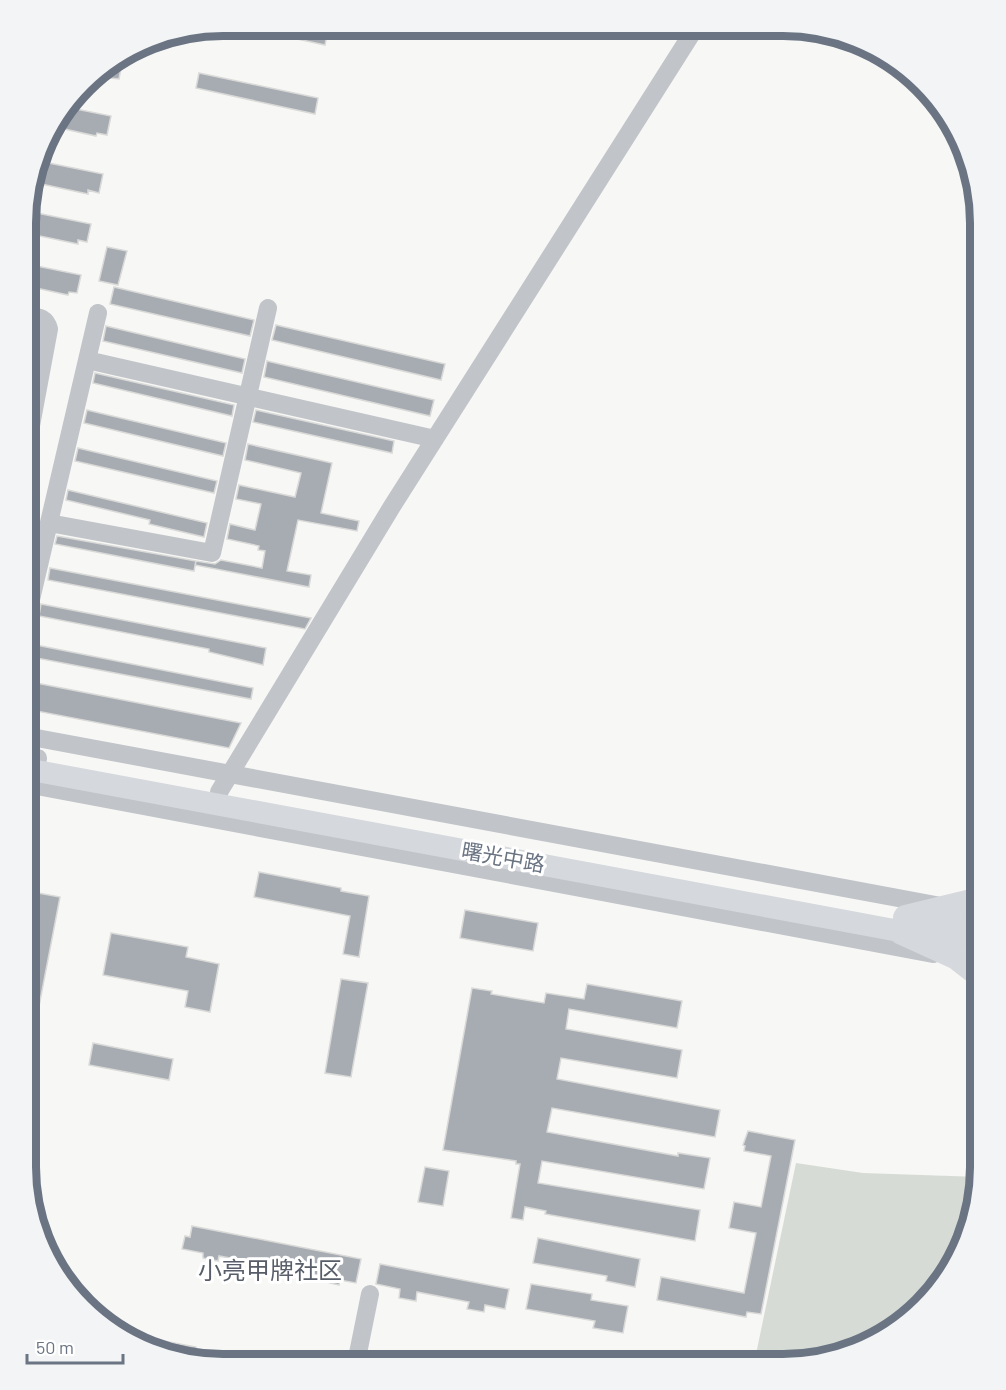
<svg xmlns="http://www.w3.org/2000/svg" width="1006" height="1390" font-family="Barlow,'Noto Sans SC',sans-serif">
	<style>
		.green { fill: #d6dcd5 }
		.building { fill: #a7acb3; stroke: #d9d9d7; stroke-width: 1.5 }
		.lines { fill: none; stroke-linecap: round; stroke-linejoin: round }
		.minor { stroke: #c1c4c8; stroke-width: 18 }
		.major { stroke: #d5d8dc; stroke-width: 22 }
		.highway { stroke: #d5d8dc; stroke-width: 26 }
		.labels { text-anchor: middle; stroke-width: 6; stroke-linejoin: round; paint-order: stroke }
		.street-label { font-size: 21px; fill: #6a7483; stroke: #fff }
		.quarter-label { font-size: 24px; fill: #575e69; stroke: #fff }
		.rim { fill: none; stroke: #6a7483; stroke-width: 8 }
	</style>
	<rect width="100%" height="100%" fill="#f7f7f5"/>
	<path class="green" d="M 796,1163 L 863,1173 L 980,1177 L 947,1277 L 870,1344 L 784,1364 L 702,1364 C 718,1353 739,1362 756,1354 Z"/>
	<path class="building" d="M 257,26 L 310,26 L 328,30 L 325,45 L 256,30 Z
		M 123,57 L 119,79 L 91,76 L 93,74 Z
		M 199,73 L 318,98 L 315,114 L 196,88 Z
		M 66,107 L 111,116 L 107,135 L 97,133 L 96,136 L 51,126 Z
		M 39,161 L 103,174 L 99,193 L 88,190 L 88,194 L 32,182 Z
		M 27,211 L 91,224 L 87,242 L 78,240 L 78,244 L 35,235 L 35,232 L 27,230 Z
		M 107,247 L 127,251 L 118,285 L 99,281 Z
		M 27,264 L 81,275 L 77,293 L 69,292 L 68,295 L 27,286 Z
		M 114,287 L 254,320 L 250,336 L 110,304 Z
		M 276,325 L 445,364 L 441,380 L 272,340 Z
		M 106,326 L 245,359 L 242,373 L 103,341 Z
		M 267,361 L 434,400 L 430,416 L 264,377 Z
		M 95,373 L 234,405 L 232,416 L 93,383 Z
		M 87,410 L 226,443 L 223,456 L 84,423 Z
		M 256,410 L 394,441 L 392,453 L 253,422 Z
		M 248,444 L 332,463 L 321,513 L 359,521 L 357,531 L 298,520 L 287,571 L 311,575 L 309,587 L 195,565 L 196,561 L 215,564 L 221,560 L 262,568 L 265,551 L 258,550 L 259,546 L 227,539 L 230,524 L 255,530 L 261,504 L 236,499 L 239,485 L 295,497 L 301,473 L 245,460 Z
		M 78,448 L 217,481 L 214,493 L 75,461 Z
		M 68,490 L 207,523 L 204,537 L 149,524 L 150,520 L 66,500 Z
		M 57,536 L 196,561 L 194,571 L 55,544 Z
		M 50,568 L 311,618 L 305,629 L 48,580 Z
		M 41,604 L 266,648 L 263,665 L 209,652 L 209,649 L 39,616 Z
		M 26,643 L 253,688 L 251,699 L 26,656 Z
		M 26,681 L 241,723 L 229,748 L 26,709 Z
		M 259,872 L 341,888 L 341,891 L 369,896 L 359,957 L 343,954 L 350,916 L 254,897 Z
		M 38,893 L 60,897 L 31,1048 L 26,1048 L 26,954 Z
		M 465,910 L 538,923 L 533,951 L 460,938 Z
		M 111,933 L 188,947 L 186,957 L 219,964 L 210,1012 L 185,1007 L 188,991 L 103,975 Z
		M 341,979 L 368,983 L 351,1077 L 325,1073 Z
		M 587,984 L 682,1001 L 677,1028 L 569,1009 L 566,1029 L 682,1050 L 677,1078 L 561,1058 L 557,1079 L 720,1110 L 715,1137 L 552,1108 L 547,1132 L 678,1156 L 678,1153 L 710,1158 L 704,1189 L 542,1161 L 538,1183 L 700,1210 L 695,1241 L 545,1214 L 546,1211 L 525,1207 L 523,1220 L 511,1218 L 520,1164 L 516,1164 L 516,1161 L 443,1150 L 472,988 L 492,991 L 491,994 L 544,1003 L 546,993 L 584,999 Z
		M 93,1043 L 173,1059 L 169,1080 L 89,1065 Z
		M 748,1131 L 795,1140 L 761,1314 L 747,1312 L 746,1317 L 657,1300 L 661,1277 L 744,1293 L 756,1233 L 729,1228 L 734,1202 L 761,1207 L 771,1156 L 744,1151 L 745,1146 L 743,1145 Z
		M 425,1167 L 449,1171 L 443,1206 L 418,1202 Z
		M 192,1226 L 361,1259 L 356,1283 L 340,1280 L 339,1285 L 322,1281 L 323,1276 L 277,1267 L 276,1273 L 260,1270 L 261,1264 L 219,1256 L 218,1261 L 203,1258 L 203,1253 L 182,1249 L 185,1236 L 190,1237 Z
		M 538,1238 L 640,1259 L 635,1287 L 606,1281 L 607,1276 L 533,1263 Z
		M 380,1264 L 509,1289 L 505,1309 L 485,1305 L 484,1312 L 467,1309 L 469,1302 L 417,1292 L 416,1301 L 399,1298 L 400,1289 L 376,1284 Z
		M 531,1284 L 592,1294 L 591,1300 L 628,1306 L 623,1333 L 593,1328 L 595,1321 L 526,1309 Z
		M 148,1338 L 196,1347 L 194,1361 L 147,1342 Z"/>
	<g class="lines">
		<path class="minor" d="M 87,360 L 435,439
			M 27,447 L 49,329 C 46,317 38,317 27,315
			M 49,523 L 212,553 L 268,308
			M 26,621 L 98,313
			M 26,736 L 941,906
			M 26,784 L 933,954
			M 219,792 L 391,508 L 696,27
			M 26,821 L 38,758
			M 356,1363 L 370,1294"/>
		<path class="major" d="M 26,769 L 980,946
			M 937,923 L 980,930"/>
		<path class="highway" d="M 906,918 L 980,900
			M 902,932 L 957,957 L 980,975"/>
	</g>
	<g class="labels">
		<g class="street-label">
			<text transform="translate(503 858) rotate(10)" y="7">曙光中路</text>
		</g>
		<g class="quarter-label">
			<text x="270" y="1279">小亮甲牌社区</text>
		</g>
	</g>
	<path d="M0 0H1006V1390H0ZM223 36H783A187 187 0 0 1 970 223V1167A187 187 0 0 1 783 1354H223A187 187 0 0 1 36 1167V223A187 187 0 0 1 223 36Z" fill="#f3f4f5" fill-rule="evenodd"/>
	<path class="rim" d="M223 36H783A187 187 0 0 1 970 223V1167A187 187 0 0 1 783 1354H223A187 187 0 0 1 36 1167V223A187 187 0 0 1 223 36Z"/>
	<path d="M27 1354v9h96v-9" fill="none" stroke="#6a7483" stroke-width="3"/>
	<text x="36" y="1354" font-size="18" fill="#6a7483" stroke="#ffffff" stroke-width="4.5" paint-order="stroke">50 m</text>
</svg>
